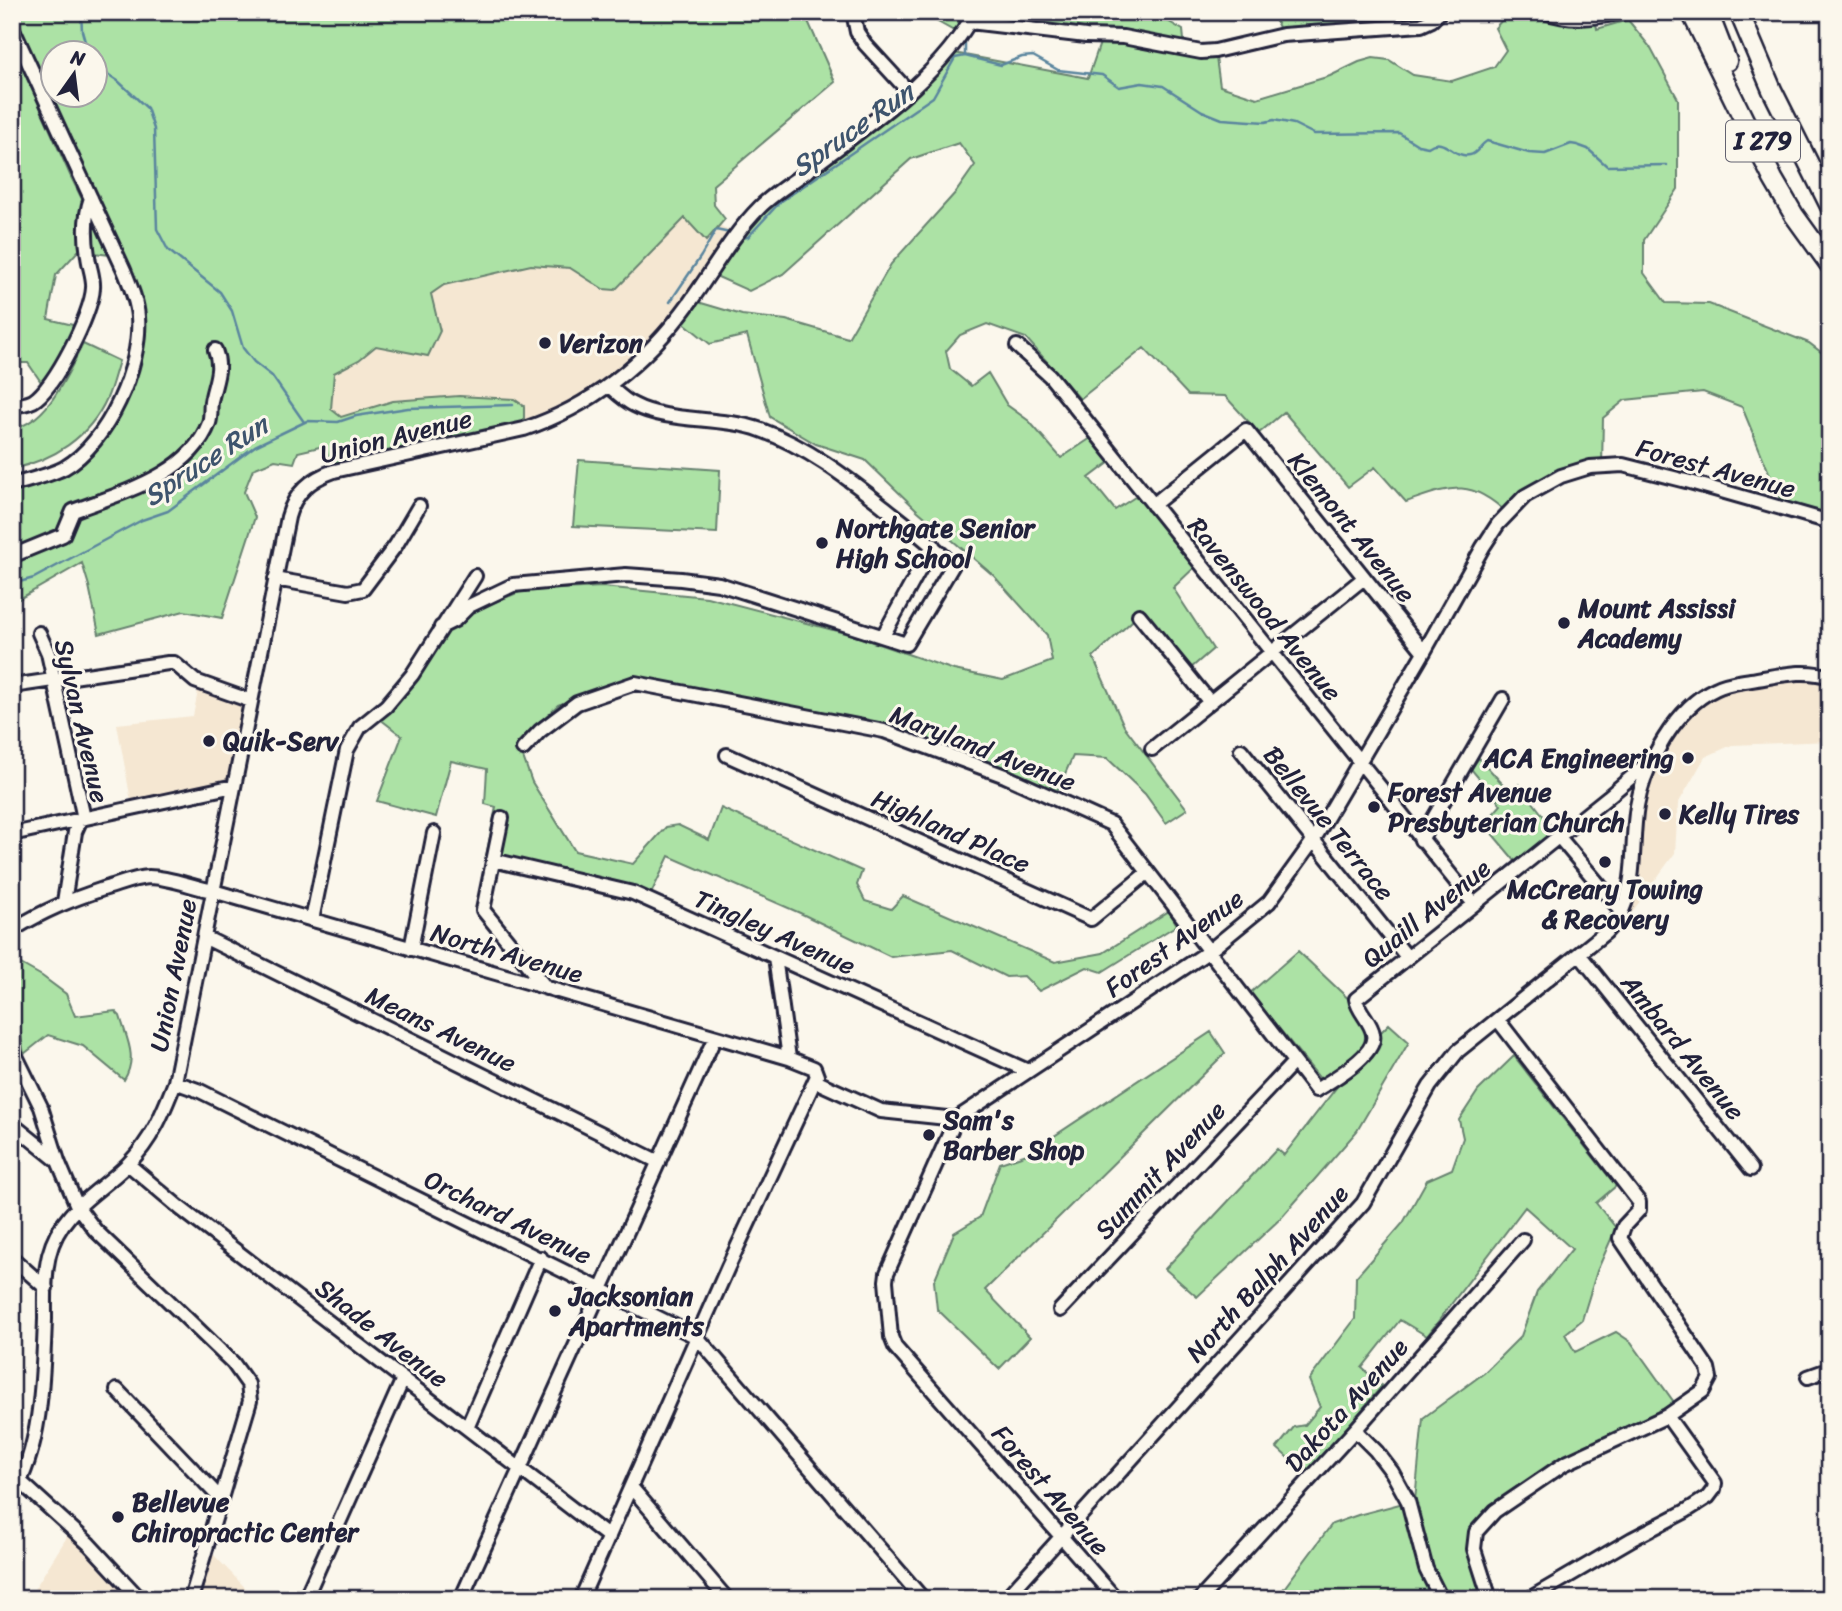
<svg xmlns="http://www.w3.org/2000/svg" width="1842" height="1611" font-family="Sriracha,sans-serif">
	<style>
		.built { fill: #f5e7d2 }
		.green { fill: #ace2a5; stroke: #678270; stroke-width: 2; fill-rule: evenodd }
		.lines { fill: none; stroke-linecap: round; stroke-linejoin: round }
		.stream { stroke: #5a859e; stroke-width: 2.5 }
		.minor-casing { stroke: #22223b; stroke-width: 18 }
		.highway-casing { stroke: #22223b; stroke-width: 23 }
		.minor { stroke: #fbf7ec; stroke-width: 12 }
		.highway { stroke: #fbf7ec; stroke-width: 18 }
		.poi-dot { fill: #22223b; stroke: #fbf7ec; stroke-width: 2.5 }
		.labels { text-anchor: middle; stroke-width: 6; stroke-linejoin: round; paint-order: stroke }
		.shield { fill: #fbf7ec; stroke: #636270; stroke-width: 2 }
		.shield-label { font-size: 24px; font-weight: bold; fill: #22223b }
		.poi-label { font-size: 26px; font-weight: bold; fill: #22223b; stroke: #fbf7ec; text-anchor: start }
		.street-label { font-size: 26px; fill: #22223b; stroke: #fbf7ec }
		.water-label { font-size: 28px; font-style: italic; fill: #3e546d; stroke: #fbf7ec }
	</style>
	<rect width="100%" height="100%" fill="#fbf7ec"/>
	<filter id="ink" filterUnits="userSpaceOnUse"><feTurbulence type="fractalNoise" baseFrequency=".0143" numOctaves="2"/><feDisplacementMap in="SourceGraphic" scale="14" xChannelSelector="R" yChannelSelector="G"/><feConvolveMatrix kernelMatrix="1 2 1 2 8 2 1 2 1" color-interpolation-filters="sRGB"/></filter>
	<g filter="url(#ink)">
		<path class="built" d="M 685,218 L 705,240 L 720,225 L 735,235 L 638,363 L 524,429 L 524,406 L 514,399 L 459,396 L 393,401 L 341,417 L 331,409 L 334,373 L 359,360 L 376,346 L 440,331 L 431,294 L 444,285 L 531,265 L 570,268 L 603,289 Z
			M 1800,672 L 1830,677 L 1830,741 L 1732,745 L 1705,757 L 1678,804 L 1675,853 L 1624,923 L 1622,912 L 1642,783 L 1680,716 L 1713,689 Z
			M 199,686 L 244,702 L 228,781 L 131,801 L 117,724 L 193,716 Z
			M 72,1529 L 140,1599 L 28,1599 Z
			M 211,1552 L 256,1599 L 191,1599 Z"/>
		<path class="green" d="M 12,12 L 804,12 L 835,82 L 713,185 L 714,205 L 725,219 L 706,241 L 685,218 L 615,290 L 603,289 L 570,268 L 531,265 L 444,285 L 431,294 L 440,331 L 428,356 L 376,346 L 359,360 L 334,373 L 331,409 L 341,417 L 393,401 L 459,396 L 514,399 L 524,406 L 524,429 L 334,471 L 324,446 L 298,452 L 294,463 L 275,460 L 253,469 L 244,492 L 255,517 L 222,618 L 184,611 L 99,634 L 89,586 L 82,563 L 12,603 L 12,485 L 76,459 L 118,403 L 138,318 L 12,27 ZM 52,52 L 94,52 L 94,94 L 52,94 Z
			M 920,12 L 1152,12 L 1183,30 L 1185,50 L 1215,51 L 1220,86 L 1257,98 L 1330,76 L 1359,62 L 1373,58 L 1389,60 L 1413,75 L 1452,81 L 1494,67 L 1506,50 L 1495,28 L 1509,12 L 1594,12 L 1597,29 L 1628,20 L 1650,47 L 1678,99 L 1678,189 L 1644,240 L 1644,273 L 1666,303 L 1709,304 L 1809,343 L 1830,359 L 1830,522 L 1784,509 L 1742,407 L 1703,392 L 1625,400 L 1603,418 L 1602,466 L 1561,476 L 1507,513 C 1469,477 1450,487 1406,502 L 1375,467 L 1348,487 L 1284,412 L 1259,433 L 1225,396 L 1188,395 L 1144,348 L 1080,399 L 1026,338 L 987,324 L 960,335 L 946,351 L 950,369 L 971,386 L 988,373 L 1007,405 L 1029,421 L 1061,458 L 1091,438 L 1110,462 L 1089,478 L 1115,510 L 1138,495 L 1196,566 L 1173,588 L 1213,649 L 1191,668 L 1144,610 L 1093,657 L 1124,726 L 1187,809 L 1166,823 L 1145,794 L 1107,758 L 1073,756 L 1054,798 L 884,731 L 631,680 L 558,705 L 518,743 L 532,782 L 575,851 L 633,864 L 666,827 L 678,825 L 709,840 L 721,808 L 862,871 L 857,885 L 865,901 L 891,909 L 903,896 L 1055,962 L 1103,953 L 1169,911 L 1177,925 L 1102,972 L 1087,967 L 1039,991 L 1024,976 L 1006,977 L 952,950 L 891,957 L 800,913 L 669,856 L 648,900 L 493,860 L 486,856 L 496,807 L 485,804 L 487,769 L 451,761 L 436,817 L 377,801 L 402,736 L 375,715 L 441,627 L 467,613 L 522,591 L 602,587 L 707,597 L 852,635 L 954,670 L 1003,680 L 1052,661 L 1047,635 L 994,576 L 918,511 L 865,460 L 816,444 L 770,417 L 747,335 L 710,344 L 678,318 L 691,300 L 742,315 L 786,320 L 848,338 L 891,264 L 956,192 L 975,165 L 959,143 L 911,159 L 783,274 L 749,291 L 709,273 L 735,235 L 949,52 L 1088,78 L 1102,37 L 970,22 L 961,35 Z
			M 1271,12 L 1440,12 L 1432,20 L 1283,35 Z
			M 12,44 L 70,175 L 110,255 L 78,251 L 56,275 L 48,319 L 77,326 L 64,355 L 43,385 L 28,363 L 12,363 Z
			M 83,344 L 119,361 C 115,373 112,387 107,398 C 89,438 53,460 12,469 L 12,429 C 49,422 67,374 83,344 Z
			M 579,460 L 720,470 L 717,533 L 573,526 Z
			M 1479,758 L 1509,791 L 1519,784 L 1555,831 L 1516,862 L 1484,824 L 1501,805 L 1471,769 Z
			M 1298,951 L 1358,1008 C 1358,1018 1365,1025 1365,1034 C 1367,1060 1340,1070 1321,1080 L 1250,993 Z
			M 12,959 L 42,976 L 66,994 L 75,1016 L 115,1011 L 120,1016 C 127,1040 138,1057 124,1080 L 83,1046 L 48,1035 L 24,1054 L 21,1035 L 12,1019 Z
			M 1389,1024 L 1409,1042 L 1357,1131 L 1282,1217 L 1197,1297 L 1165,1269 L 1277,1149 L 1284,1155 L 1374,1039 Z
			M 1211,1032 L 1225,1053 L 985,1290 L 1030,1337 L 999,1369 L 937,1309 L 934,1281 L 954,1233 L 980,1217 L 1000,1163 L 1027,1154 Z
			M 1514,1056 L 1616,1186 L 1596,1203 L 1616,1228 L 1597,1271 L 1582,1320 L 1565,1334 L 1575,1352 L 1616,1332 L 1631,1342 L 1676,1405 L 1614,1437 L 1475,1527 L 1484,1599 L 1276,1599 L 1332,1524 L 1358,1515 L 1415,1500 L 1423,1418 L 1484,1373 L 1521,1336 L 1537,1292 L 1572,1249 L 1525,1207 L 1427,1336 L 1400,1320 L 1362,1368 L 1382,1386 L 1307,1475 L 1277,1448 L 1294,1427 L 1305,1425 L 1320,1407 L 1309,1380 L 1355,1319 L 1356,1277 L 1403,1223 L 1427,1180 L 1452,1169 L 1463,1138 L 1459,1120 L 1478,1091 Z"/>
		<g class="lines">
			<path class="stream" d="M 81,12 L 82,31 L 88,52
				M 960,12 L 962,23
				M 965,56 L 1001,65 L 1022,57 L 1033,56 L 1058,70 L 1102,75 L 1119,87 L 1142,83 L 1163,86 L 1202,111 L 1222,119 L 1265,122 L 1274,120 L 1294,124 L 1314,134 L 1399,133 L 1418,145 L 1428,147 C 1445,135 1453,159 1470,155 C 1477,154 1480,145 1487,141 L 1529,153 L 1545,154 L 1571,144 L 1577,145 L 1588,149 L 1607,166 L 1667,165
				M 94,65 L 118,81 L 147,108 L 154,129 L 157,229 L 168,250 L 220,292 L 232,311 L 243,348 L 254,362 L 272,376 L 304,422
				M 741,238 L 748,237 L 780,202 L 933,97 L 955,58 L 965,56 L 965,42
				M 670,302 L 701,256 L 716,230 L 730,233
				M 12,584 L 34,578 L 142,520 L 168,511 L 255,446 L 307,421 L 338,422 L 356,416 L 408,408 L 513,405"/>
			<defs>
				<path id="minor" d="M 853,12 L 857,32 L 865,44 L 909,92
					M 1545,12 C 1570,21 1593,18 1619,13
					M 970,22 L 1086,36 L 1123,37 L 1201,52 L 1215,51 L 1283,35 L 1421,25 L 1432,20 L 1440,12
					M 12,27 L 124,270 C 130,285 137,301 138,317 C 142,366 108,443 64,468 C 48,476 29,480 12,485
					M 1017,346 L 1050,376 L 1474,904
					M 12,405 C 19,405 27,404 33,401 C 54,389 92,313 93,288 C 94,277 89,267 88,256 C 85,237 84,217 91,198
					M 1153,505 L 1246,430 L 1424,652
					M 12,556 L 63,535 L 73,511 C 120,493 189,476 209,423 C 212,414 209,406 212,397 C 216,379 222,368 215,350
					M 275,579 L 348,592 L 363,589 L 396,545 L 419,506
					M 1139,615 L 1209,701
					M 441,627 L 455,620 L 469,606 L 513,585 L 626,575 L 681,579 L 719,584 L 906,644 L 953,565 C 931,543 907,525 883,506 C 845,476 807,447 761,430 C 722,416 668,423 634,405 C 625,401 617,393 609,386
					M 39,633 L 48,653 L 83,814 L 75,832 L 64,902
					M 883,636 L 933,545
					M 12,686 L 168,663 L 174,663 L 195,681 L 251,701
					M 523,749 L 540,731 L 577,703 L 635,683 L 884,731 L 1005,776 L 1111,824 L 1316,1090 C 1331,1081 1378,1054 1373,1034 C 1371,1021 1358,1012 1356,999 L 1608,797 L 1654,758
					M 1152,749 L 1364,578
					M 1241,750 L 1407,957
					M 727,755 L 1091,919 L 1147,873
					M 502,818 L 483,910 L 546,988
					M 12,834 L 234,786
					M 1559,837 L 1622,912
					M 1421,840 L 1503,699
					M 493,860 L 633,893 L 1028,1071
					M 312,920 L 347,750 L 360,727 L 386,706 L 412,675 L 475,576
					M 12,930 C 45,910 70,900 106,888 C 120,884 134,878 149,877 C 169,877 192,887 213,891 L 789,1058
					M 204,937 L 659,1162
					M 411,949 L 434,833
					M 1579,954 L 1751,1169
					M 12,1048 L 41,1107 L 58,1161 L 77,1206 L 95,1230 L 233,1363 L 248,1384 L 250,1401 L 191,1599
					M 815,1081 L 881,1111 L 956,1119
					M 175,1082 L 200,1091 L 697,1337 L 923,1599
					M 12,1124 L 58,1161
					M 128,1164 L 180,1208 L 609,1537
					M 12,1258 L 46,1288
					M 1060,1310 L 1294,1062
					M 1808,1377 L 1822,1372 L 1830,1374
					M 117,1390 L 221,1499
					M 467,1428 L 541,1258
					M 1355,1430 L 1376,1451 L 1392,1472 L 1408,1501 L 1426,1569 L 1441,1599
					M 12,1474 L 89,1544 L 140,1599
					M 631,1487 L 727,1599
					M 12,1496 C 42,1448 43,1374 45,1319 C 45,1298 44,1276 49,1255 C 60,1210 99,1193 128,1164 C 152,1140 163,1113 175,1082 L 288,517 C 295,492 311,479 334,471 L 524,429 C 593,406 648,360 690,302 C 713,270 732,235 760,207 C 773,194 791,183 806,172 C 867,125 937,81 975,12
					M 305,1599 L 403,1379
					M 461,1599 L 715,1037
					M 581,1599 L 728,1267 L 817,1076 L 814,1068 L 789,1058 L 775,957
					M 1005,1599 L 1363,1203 L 1430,1086 L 1458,1051 L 1606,932 C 1611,926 1619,918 1622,911 C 1637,877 1631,841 1637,806 C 1644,765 1676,707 1715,689 C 1726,683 1739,682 1751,680 C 1778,676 1804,668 1830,677
					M 1116,1599 L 895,1347 L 891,1337 L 886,1281 L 887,1273 L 956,1119 L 1208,952 L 1269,902 L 1313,841 L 1424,652 L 1483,547 L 1498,524 L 1525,496 L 1561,476 L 1590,467 L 1623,465 L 1690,482 L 1830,522
					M 1200,1599 L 1355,1430 L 1523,1240
					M 1490,1599 L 1474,1549 L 1476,1532 L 1495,1511 L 1564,1464 L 1667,1416 L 1703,1391 L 1710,1378 L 1708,1368 L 1620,1238 L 1624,1226 L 1639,1210 L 1639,1202 L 1498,1020
					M 1529,1599 L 1632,1539 L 1686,1511 L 1708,1497 L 1714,1489 L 1715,1483 L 1667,1416"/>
				<path id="highway" d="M 1691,12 L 1773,179 L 1794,215 L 1830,265
					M 1708,12 L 1727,61
					M 1739,12 L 1772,90 L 1830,206"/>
			</defs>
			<use href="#minor" class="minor-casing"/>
			<use href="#highway" class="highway-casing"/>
			<use href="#minor" class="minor"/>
			<use href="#highway" class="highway"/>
		</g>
	</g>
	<g class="poi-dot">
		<circle cx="545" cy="343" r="7"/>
		<circle cx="822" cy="543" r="7"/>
		<circle cx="1564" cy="623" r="7"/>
		<circle cx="209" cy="741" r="7"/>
		<circle cx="1688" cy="758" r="7"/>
		<circle cx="1374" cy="807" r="7"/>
		<circle cx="1665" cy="814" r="7"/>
		<circle cx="1605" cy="862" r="7"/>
		<circle cx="929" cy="1135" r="7"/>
		<circle cx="555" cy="1311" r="7"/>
		<circle cx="118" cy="1517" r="7"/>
	</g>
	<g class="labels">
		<rect class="shield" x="1726" y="120.5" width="74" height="41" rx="5"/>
		<g class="shield-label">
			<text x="1763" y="149">I 279</text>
		</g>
		<g class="poi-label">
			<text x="559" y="352">Verizon</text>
			<text x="836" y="537">Northgate Senior<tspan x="836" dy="30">High School</tspan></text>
			<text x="1578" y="617">Mount Assissi<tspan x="1578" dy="30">Academy</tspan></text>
			<text x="223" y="750">Quik-Serv</text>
			<text x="1674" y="767" text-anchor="end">ACA Engineering</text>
			<text x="1388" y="801">Forest Avenue<tspan x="1388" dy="30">Presbyterian Church</tspan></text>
			<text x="1679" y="823">Kelly Tires</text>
			<text x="1605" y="898" text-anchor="middle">McCreary Towing<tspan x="1605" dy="30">&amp; Recovery</tspan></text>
			<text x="943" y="1129">Sam's<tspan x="943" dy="30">Barber Shop</tspan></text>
			<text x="569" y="1305">Jacksonian<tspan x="569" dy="30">Apartments</tspan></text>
			<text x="132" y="1511">Bellevue<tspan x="132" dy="30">Chiropractic Center</tspan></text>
		</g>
		<g class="street-label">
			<text transform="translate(396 436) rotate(-14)" y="9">Union Avenue</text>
			<text transform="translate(1716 468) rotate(15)" y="9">Forest Avenue</text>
			<text transform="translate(1352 527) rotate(51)" y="9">Klemont Avenue</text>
			<text transform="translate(1265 609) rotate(51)" y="9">Ravenswood Avenue</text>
			<text transform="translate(82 721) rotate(77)" y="9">Sylvan Avenue</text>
			<text transform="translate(983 748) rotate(21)" y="9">Maryland Avenue</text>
			<text transform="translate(1329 823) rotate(51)" y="9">Bellevue Terrace</text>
			<text transform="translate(951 831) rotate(24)" y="9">Highland Place</text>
			<text transform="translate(1426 913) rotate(-39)" y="9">Quaill Avenue</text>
			<text transform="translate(775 932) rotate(24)" y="9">Tingley Avenue</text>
			<text transform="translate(1174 943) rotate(-36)" y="9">Forest Avenue</text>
			<text transform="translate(507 953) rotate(16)" y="9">North Avenue</text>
			<text transform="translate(173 975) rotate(-79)" y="9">Union Avenue</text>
			<text transform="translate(441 1029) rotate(26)" y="9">Means Avenue</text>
			<text transform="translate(1683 1047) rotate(51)" y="9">Ambard Avenue</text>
			<text transform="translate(1160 1170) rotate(-47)" y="9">Summit Avenue</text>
			<text transform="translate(508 1217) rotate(26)" y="9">Orchard Avenue</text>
			<text transform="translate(1267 1273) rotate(-48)" y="9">North Balph Avenue</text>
			<text transform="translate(382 1333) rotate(38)" y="9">Shade Avenue</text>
			<text transform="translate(1346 1405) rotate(-48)" y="9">Dakota Avenue</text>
			<text transform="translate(1051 1490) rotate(49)" y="9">Forest Avenue</text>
		</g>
		<g class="water-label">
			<text transform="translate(852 129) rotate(-35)" y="10">Spruce Run</text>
			<text transform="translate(205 460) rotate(-33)" y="10">Spruce Run</text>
		</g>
	</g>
	<rect width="1842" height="1611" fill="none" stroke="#fbf7ec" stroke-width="42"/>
	<rect x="21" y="21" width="1800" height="1569" fill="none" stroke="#22223b" stroke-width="2.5" filter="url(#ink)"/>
	<g transform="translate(74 74) rotate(14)"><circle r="33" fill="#fbf7ec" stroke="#a4a2a5" stroke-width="2"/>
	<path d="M0-5L12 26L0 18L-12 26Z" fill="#22223b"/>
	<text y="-10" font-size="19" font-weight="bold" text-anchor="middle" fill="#22223b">N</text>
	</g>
</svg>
